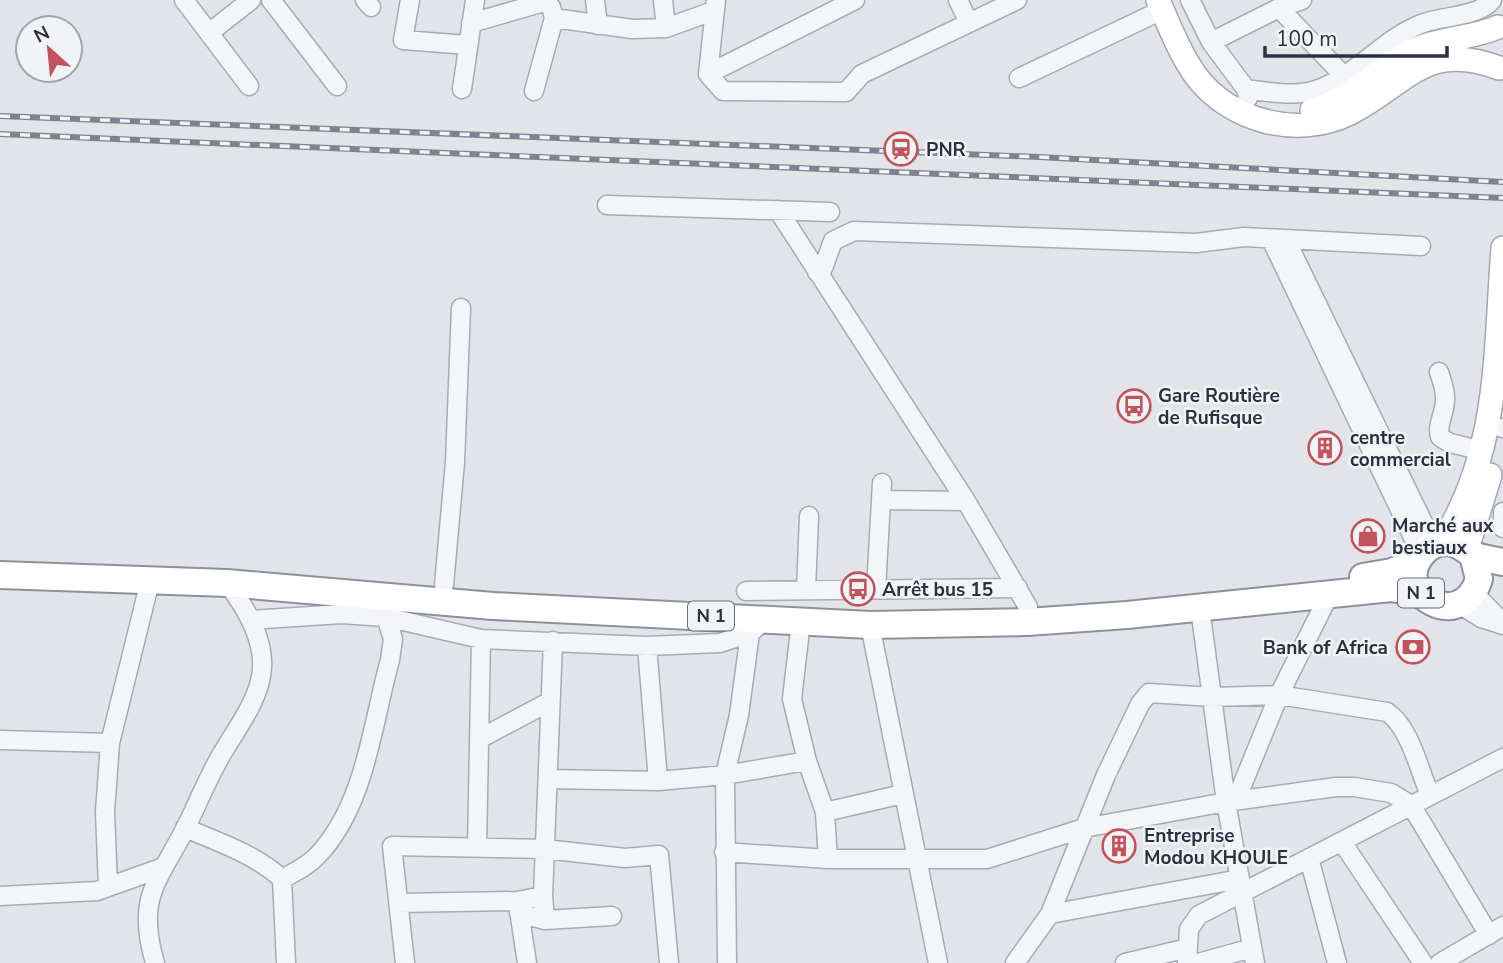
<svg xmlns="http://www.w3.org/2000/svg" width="1503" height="963" font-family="'Nunito Sans',sans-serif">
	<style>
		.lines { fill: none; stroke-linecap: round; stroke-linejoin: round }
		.minor-casing { stroke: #a7abb3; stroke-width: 21 }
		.major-casing { stroke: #a2a8b3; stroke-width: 26 }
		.highway-casing { stroke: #8b919e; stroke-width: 30 }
		.minor { stroke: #f4f5f8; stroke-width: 18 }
		.major { stroke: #fff; stroke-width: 23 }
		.highway { stroke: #fff; stroke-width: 26 }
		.rail-casing { stroke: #7d8391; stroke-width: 6 }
		.rail { stroke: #f1f3f6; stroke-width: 3.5; stroke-dasharray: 10; stroke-linecap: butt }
		.labels { text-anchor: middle; stroke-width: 5; stroke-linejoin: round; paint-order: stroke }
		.shield { fill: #f1f3f6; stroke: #666b76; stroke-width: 2 }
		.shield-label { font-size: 18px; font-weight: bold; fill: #2b313f }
		.poi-label { font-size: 19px; font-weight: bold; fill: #2b313f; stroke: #f1f3f6; text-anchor: start }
	</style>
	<rect width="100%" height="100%" fill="#e2e4e9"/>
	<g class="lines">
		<defs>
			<path id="minor" d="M 184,0 L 249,86
				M 271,0 L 337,86
				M 365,0 L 371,7
				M 410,0 L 403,40 L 468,45
				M 595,0 L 598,25
				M 663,0 L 666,28
				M 716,0 L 708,74 L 723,91 L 846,92 L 862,74 L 1017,0
				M 958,0 L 968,21
				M 1190,0 L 1211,42 L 1246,89 L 1248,98
				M 1279,8 L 1343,75
				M 554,18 L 632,29 L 666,28 L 713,11
				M 471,23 L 544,2 L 551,7 L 554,18 L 534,91
				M 209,33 L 251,0
				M 1211,42 L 1279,8 L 1302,0
				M 708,74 L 855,0
				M 1019,78 L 1162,10
				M 462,89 L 475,0
				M 1246,89 C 1268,92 1295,97 1316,90 C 1356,76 1383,39 1421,24 C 1441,16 1479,17 1492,0
				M 607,205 L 830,212
				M 778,210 L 966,501 L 1028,607
				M 1271,239 L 1421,554
				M 1286,240 L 1434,545
				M 817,272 L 823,268 L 833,241 L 854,231 L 1196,243 L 1244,237 L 1421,246
				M 1439,372 C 1443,384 1447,395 1444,408 C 1442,419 1437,426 1440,437 L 1450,443 L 1483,451
				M 1502,428 L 1503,428
				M 881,500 L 966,501
				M 1503,512 L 1503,528
				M 444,585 L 455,462 L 461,308
				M 876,589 L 882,483
				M 806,590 L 809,516
				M 746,591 L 1018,588
				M 1474,593 L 1503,623
				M 1459,604 L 1481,618 L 1503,625
				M 1200,608 L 1226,802 L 1255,963
				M 251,620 L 341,614 L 386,617 L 481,639 L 647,646 L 720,643 L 750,633 L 766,619
				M 801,621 L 792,699 L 807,761
				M 870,625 L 938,963
				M 647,646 L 658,781
				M 481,738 L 549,702
				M 0,740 L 110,743
				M 548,779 L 658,781 L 725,775 L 807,761 L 825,812 L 903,794
				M 1236,800 L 1279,695 L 1329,595
				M 825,812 L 828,859
				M 185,828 C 219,842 256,855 282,879 L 286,963
				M 1342,842 L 1423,963
				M 477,848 L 481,639
				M 724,852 L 828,859 L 987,859 L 1084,828 L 1226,802 L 1336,787 L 1354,787 L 1391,793 L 1411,805 L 1489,935
				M 1309,858 L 1337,963
				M 282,879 C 295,872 308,866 318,855 C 366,804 372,724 390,660 L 393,639 L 386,617
				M 108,887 L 105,812 L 110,743 L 150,581
				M 0,896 L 97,891 L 161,868
				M 399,903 L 517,901 L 543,896
				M 518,904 L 527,963
				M 519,913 L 545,920 L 612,916
				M 1050,914 L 1240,879
				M 545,920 L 543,896 L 553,641
				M 155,963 C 136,898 157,883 185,829 C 198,803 208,777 223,752 C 236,730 254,706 260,681 C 269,647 247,609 227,583
				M 405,963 L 392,846 L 545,849 L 625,858 L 659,855 L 669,963
				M 727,963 L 725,775 L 739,715 L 750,633
				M 1015,963 L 1050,914 L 1106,775 L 1140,704 L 1149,693 L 1212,697 L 1279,695 L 1387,712 C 1410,727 1419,770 1430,795
				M 1125,963 L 1188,948
				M 1187,963 L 1189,929 L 1199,915 L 1503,758
				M 1198,963 L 1252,948
				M 1440,963 L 1503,926"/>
			<path id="major" d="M 1158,0 C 1169,25 1180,54 1196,76 C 1231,122 1298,139 1350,113 C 1407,84 1426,40 1499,68
				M 1312,110 C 1356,99 1376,68 1414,50 C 1439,38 1471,39 1498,27
				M 1442,542 C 1500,452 1495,351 1503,248
				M 1467,549 L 1490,475"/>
			<path id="highway" d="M 1473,555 L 1479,579 C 1461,636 1388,591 1423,553 C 1429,546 1439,542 1448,542 C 1461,543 1466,552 1476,556 C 1485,559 1494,560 1503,562
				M 0,575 L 227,583 L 493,606 L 870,625 L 1027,622 L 1127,615 L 1391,588 L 1420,593
				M 1363,577 L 1392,572 L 1418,560"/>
		</defs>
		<use href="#minor" class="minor-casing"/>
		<use href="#major" class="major-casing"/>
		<use href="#highway" class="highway-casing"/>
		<use href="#minor" class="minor"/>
		<use href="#major" class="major"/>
		<use href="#highway" class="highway"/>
		<defs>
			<path id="rail" d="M 0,116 L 1039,157 L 1503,182
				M 0,134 L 1503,198"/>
		</defs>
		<use href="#rail" class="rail-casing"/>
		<use href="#rail" class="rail"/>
	</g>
	<defs>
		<symbol id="station-ring" viewBox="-11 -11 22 22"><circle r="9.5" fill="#f1f3f6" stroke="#c2535b" stroke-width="1.5"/><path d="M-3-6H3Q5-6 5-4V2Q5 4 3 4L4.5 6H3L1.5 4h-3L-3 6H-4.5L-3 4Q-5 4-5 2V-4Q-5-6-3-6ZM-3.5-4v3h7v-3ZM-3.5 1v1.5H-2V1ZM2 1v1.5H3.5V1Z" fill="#c2535b"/></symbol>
		<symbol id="bus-ring" viewBox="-11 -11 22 22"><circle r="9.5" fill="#f1f3f6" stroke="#c2535b" stroke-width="1.5"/><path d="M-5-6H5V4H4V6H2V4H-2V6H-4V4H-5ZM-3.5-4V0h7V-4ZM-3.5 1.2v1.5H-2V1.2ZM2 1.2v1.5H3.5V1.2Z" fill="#c2535b"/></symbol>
		<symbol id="building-ring" viewBox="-11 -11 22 22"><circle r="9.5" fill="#f1f3f6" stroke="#c2535b" stroke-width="1.5"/><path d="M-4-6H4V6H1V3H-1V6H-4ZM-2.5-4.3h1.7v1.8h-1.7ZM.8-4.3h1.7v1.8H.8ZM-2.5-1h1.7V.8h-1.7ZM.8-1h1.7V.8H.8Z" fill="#c2535b"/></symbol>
		<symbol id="shop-ring" viewBox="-11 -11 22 22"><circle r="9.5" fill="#f1f3f6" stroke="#c2535b" stroke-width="1.5"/><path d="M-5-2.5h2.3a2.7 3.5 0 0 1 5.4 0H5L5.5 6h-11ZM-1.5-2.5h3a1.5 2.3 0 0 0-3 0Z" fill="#c2535b"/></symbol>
		<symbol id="bank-ring" viewBox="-11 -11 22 22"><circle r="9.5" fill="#f1f3f6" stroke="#c2535b" stroke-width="1.5"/><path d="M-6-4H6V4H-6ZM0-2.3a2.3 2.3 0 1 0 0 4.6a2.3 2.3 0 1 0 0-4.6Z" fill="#c2535b"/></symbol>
	</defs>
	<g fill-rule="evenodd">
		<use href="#station-ring" x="882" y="130" width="38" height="38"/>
		<use href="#bus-ring" x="1115" y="387" width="38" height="38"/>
		<use href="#building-ring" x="1306" y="429" width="38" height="38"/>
		<use href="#shop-ring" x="1349" y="517" width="38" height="38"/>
		<use href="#bus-ring" x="839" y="570" width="38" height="38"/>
		<use href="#bank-ring" x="1394" y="628" width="38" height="38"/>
		<use href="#building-ring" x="1100" y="827" width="38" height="38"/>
	</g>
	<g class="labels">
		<g class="shield">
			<rect x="1398" y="578.5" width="46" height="29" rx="5"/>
			<rect x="688" y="601.5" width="46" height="29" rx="5"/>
		</g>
		<g class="shield-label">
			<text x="1421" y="599">N 1</text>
			<text x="711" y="622">N 1</text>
		</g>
		<g class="poi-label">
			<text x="926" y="156">PNR</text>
			<text x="1158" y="402">Gare Routière<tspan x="1158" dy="22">de Rufisque</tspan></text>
			<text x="1350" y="444">centre<tspan x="1350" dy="22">commercial</tspan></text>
			<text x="1392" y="532">Marché aux<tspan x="1392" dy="22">bestiaux</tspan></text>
			<text x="882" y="596">Arrêt bus 15</text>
			<text x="1388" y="654" text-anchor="end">Bank of Africa</text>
			<text x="1144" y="842">Entreprise<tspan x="1144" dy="22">Modou KHOULE</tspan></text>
		</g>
	</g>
	<g transform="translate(49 49) rotate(333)"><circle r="33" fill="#f1f3f6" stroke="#a2a5ad" stroke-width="2"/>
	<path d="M0-5L12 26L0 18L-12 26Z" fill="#c2535b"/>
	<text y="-10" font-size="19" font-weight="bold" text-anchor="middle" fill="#2b313f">N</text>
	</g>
	<path d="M1265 46v10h182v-10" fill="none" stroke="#2b313f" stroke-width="3.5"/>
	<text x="1276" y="46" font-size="21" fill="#2b313f" stroke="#f1f3f6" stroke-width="5" paint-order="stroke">100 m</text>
</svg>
